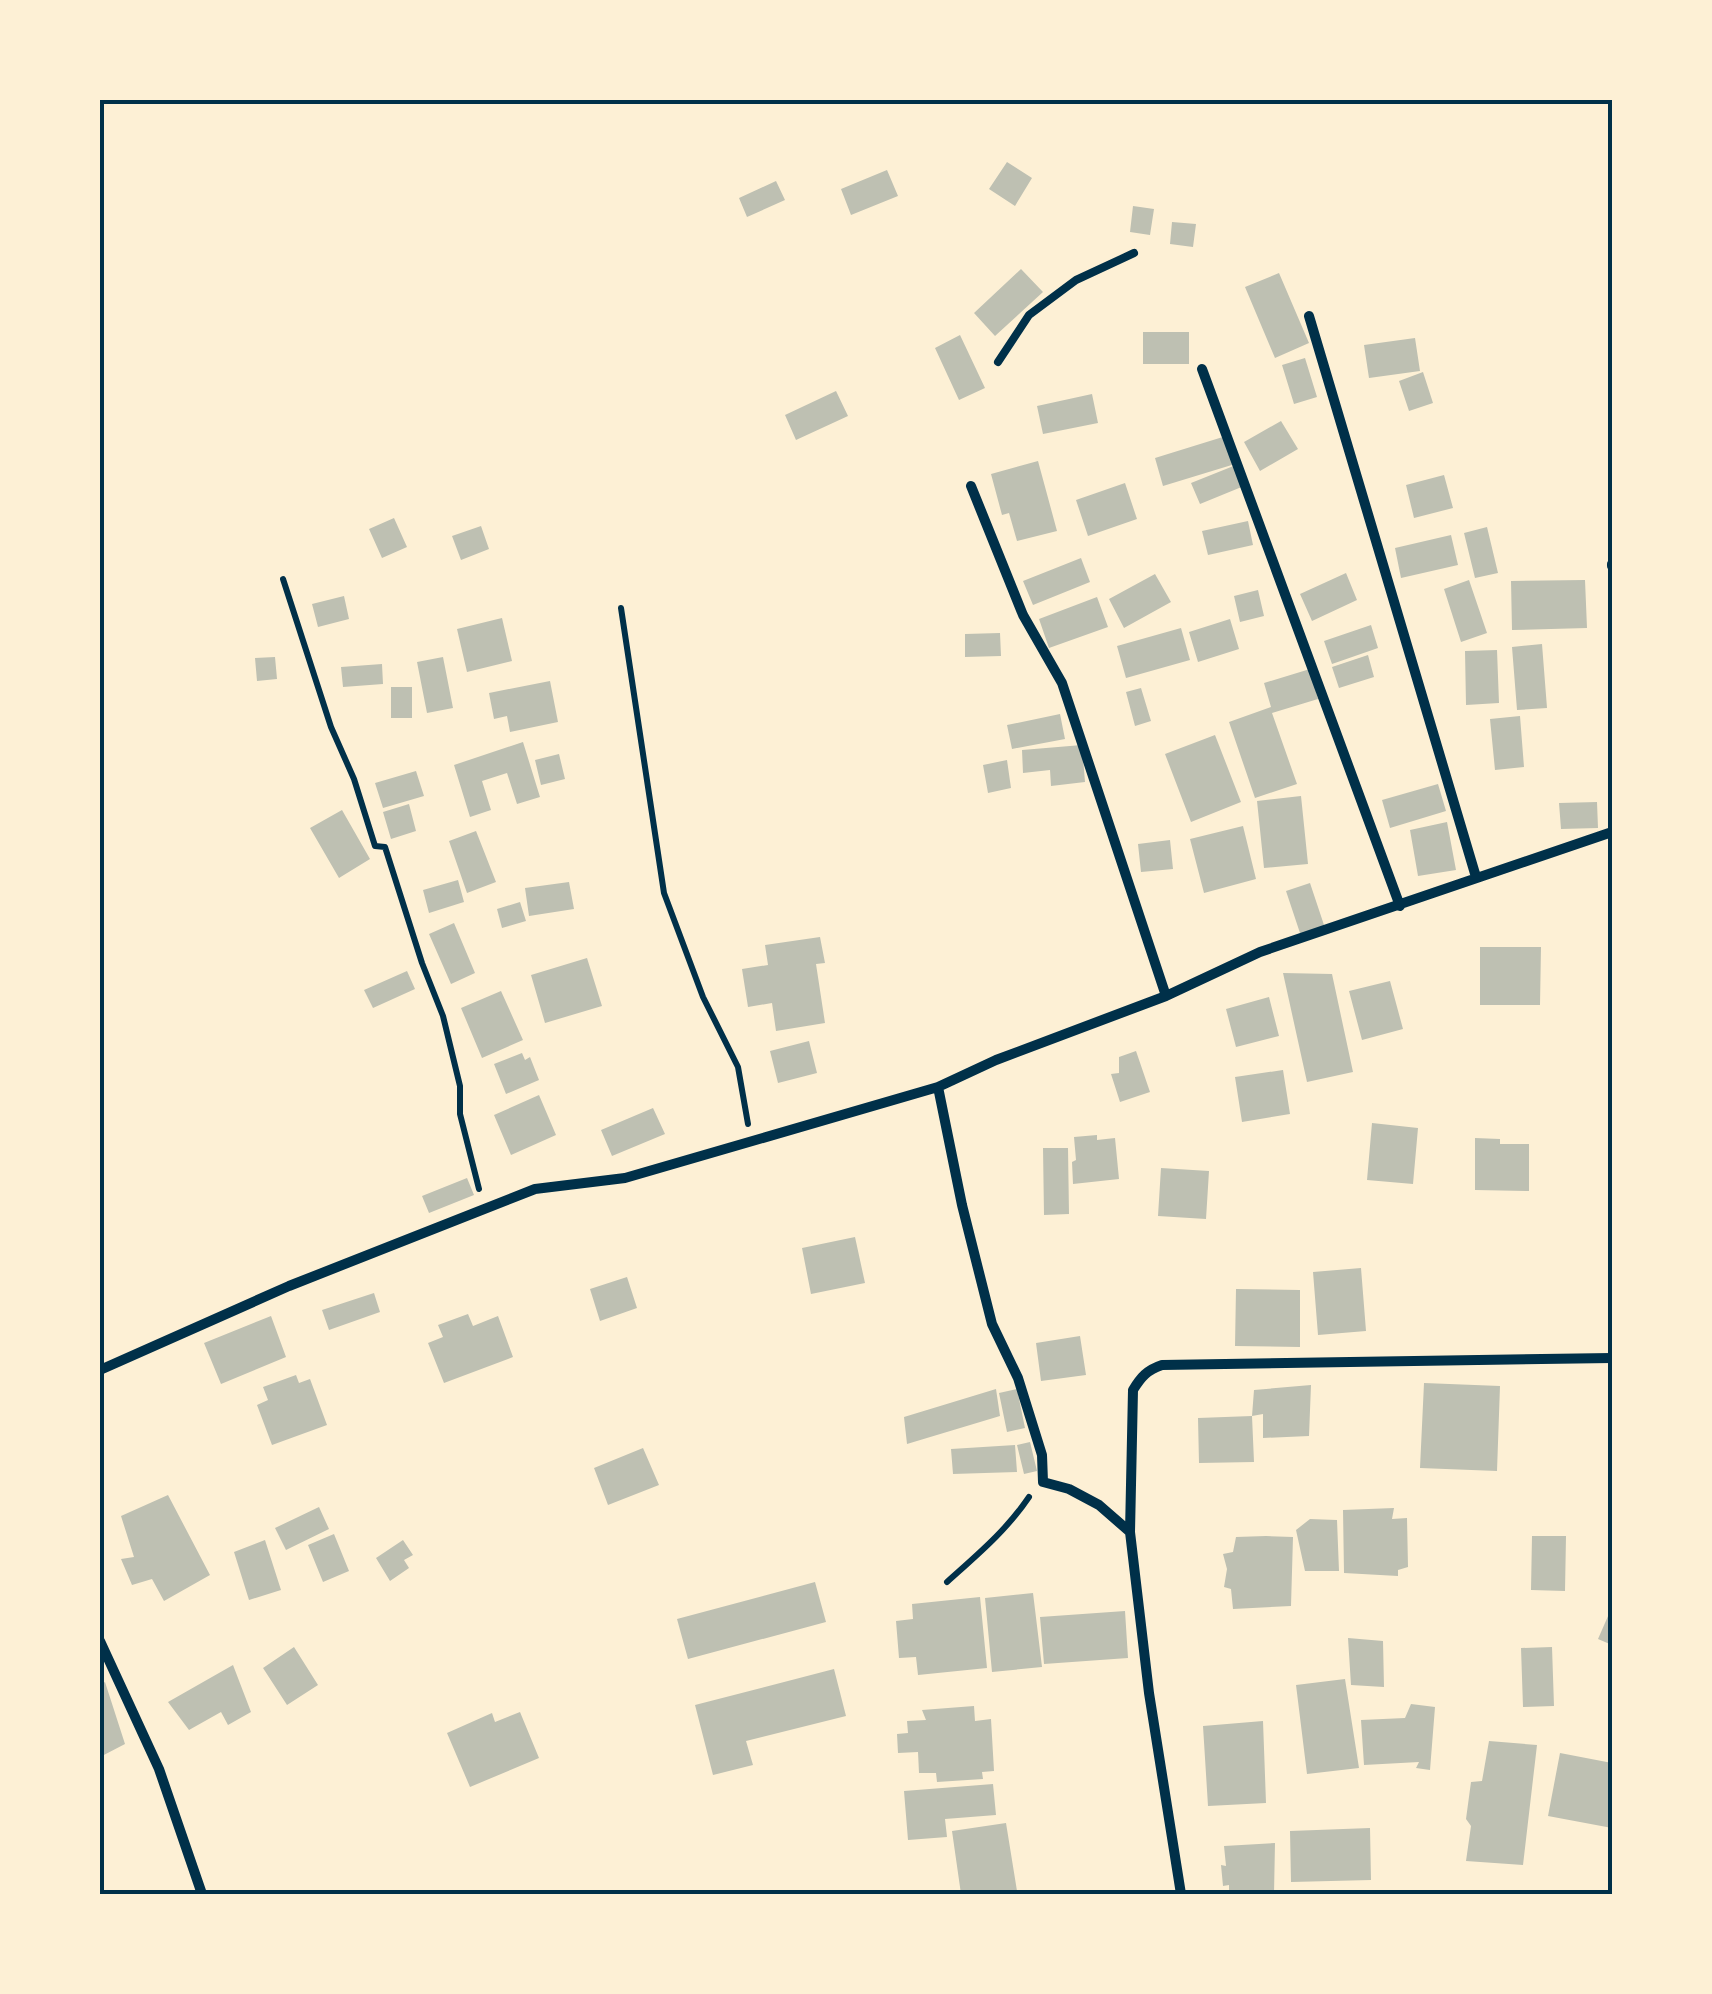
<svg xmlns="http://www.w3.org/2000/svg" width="1712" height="1994" font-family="Commissioner,sans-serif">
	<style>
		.building { fill: #bec0b2 }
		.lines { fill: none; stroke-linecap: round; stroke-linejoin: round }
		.path { stroke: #003049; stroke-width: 6 }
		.service { stroke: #003049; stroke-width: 8 }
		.minor { stroke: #003049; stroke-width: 10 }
		.neatline { fill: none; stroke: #003049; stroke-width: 4 }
	</style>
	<rect width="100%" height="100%" fill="#fdf0d5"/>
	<path class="building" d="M 1007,162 L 1032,178 L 1015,206 L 989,189 Z
		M 887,170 L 898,196 L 851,215 L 841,189 Z
		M 776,181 L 785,200 L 747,217 L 739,198 Z
		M 1133,206 L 1154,209 L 1150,235 L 1130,232 Z
		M 1172,222 L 1196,224 L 1193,247 L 1170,244 Z
		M 1021,269 L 1043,292 L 995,336 L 974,313 Z
		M 1279,273 L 1309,343 L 1275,358 L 1245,287 Z
		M 1143,332 L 1189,332 L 1189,364 L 1143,364 Z
		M 960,335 L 985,388 L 959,400 L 935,348 Z
		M 1415,338 L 1420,371 L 1369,378 L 1364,345 Z
		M 1305,358 L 1317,397 L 1294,404 L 1282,365 Z
		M 1423,372 L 1433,403 L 1409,411 L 1399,381 Z
		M 836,391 L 848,416 L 796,440 L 785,415 Z
		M 1092,394 L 1098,423 L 1043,434 L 1037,406 Z
		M 1281,421 L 1298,449 L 1260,471 L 1244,442 Z
		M 1226,436 L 1235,464 L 1163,486 L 1155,458 Z
		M 1038,461 L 1057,531 L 1017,541 L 1009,513 L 1002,515 L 991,474 Z
		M 1236,465 L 1244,486 L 1200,504 L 1191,483 Z
		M 1444,475 L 1453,508 L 1414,518 L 1406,485 Z
		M 1125,483 L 1137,519 L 1088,536 L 1076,500 Z
		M 394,518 L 407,547 L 382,558 L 369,529 Z
		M 1248,521 L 1253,545 L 1208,555 L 1202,531 Z
		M 481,526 L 489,549 L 461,560 L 452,536 Z
		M 1487,527 L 1498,573 L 1475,578 L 1464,533 Z
		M 1451,535 L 1458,565 L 1401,578 L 1395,548 Z
		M 1081,558 L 1090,582 L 1033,605 L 1023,581 Z
		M 1346,573 L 1357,600 L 1312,621 L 1300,594 Z
		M 1155,574 L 1171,602 L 1124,628 L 1109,599 Z
		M 1469,580 L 1487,633 L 1461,642 L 1444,589 Z
		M 1585,580 L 1587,628 L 1512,630 L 1511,581 Z
		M 1258,590 L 1264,616 L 1240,622 L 1234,596 Z
		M 344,596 L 349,619 L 318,627 L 312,604 Z
		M 1097,597 L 1108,627 L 1049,648 L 1039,619 Z
		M 502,618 L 512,661 L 467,672 L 457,629 Z
		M 1230,619 L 1239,649 L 1198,662 L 1189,632 Z
		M 1371,625 L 1378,648 L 1332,664 L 1324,641 Z
		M 1181,628 L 1190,660 L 1126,678 L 1117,646 Z
		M 1000,633 L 1001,656 L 965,657 L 965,634 Z
		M 1542,644 L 1547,708 L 1517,710 L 1512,647 Z
		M 1497,650 L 1499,703 L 1466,705 L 1465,651 Z
		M 1368,655 L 1374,677 L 1339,688 L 1332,667 Z
		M 275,657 L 277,679 L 257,681 L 255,658 Z
		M 443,657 L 453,708 L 427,713 L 417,662 Z
		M 382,664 L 383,684 L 343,687 L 341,667 Z
		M 1310,669 L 1318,699 L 1272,713 L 1297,784 L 1255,798 L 1229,722 L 1271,707 L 1264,683 Z
		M 550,681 L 558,722 L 510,732 L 507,716 L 494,719 L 489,693 Z
		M 391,687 L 412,687 L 412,718 L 391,718 Z
		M 1141,688 L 1151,721 L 1135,726 L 1126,692 Z
		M 1060,714 L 1065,739 L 1012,749 L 1007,725 Z
		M 1520,716 L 1524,767 L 1495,770 L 1490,719 Z
		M 1215,735 L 1241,802 L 1191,822 L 1165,754 Z
		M 523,742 L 540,797 L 517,804 L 507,773 L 482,781 L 491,810 L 470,817 L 454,765 Z
		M 1082,745 L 1085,782 L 1051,786 L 1050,770 L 1023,773 L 1022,750 Z
		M 559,754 L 565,779 L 541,785 L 535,760 Z
		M 1007,760 L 1011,788 L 988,793 L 983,765 Z
		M 416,771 L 424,796 L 383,808 L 375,783 Z
		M 1438,784 L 1446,811 L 1390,828 L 1382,800 Z
		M 1301,796 L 1308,864 L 1264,868 L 1257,801 Z
		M 1597,802 L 1598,828 L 1561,829 L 1559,803 Z
		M 409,804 L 416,831 L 391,839 L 383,812 Z
		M 342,810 L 370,859 L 339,878 L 310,828 Z
		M 1447,822 L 1456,870 L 1418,876 L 1410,830 Z
		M 1243,826 L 1256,879 L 1204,893 L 1190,839 Z
		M 476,831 L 496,882 L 467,893 L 449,841 Z
		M 1170,840 L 1173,869 L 1141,872 L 1138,844 Z
		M 458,880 L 464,902 L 429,913 L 423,890 Z
		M 569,882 L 574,909 L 529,916 L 525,888 Z
		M 1310,883 L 1325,928 L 1301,936 L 1286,891 Z
		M 520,902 L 526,921 L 502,928 L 497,909 Z
		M 454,923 L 475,973 L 451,984 L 429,934 Z
		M 820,937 L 825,963 L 816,964 L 825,1023 L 776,1031 L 772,1003 L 748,1007 L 742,969 L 768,965 L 765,945 Z
		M 1480,947 L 1541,947 L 1540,1005 L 1480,1005 Z
		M 587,958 L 602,1006 L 545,1023 L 531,975 Z
		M 407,971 L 415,989 L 373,1008 L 364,990 Z
		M 1283,973 L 1332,974 L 1353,1072 L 1307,1082 Z
		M 1390,981 L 1403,1029 L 1362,1040 L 1349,991 Z
		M 501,991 L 523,1040 L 482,1058 L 461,1008 Z
		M 1269,997 L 1279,1036 L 1236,1047 L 1226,1009 Z
		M 809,1041 L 817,1073 L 778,1083 L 770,1051 Z
		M 1136,1051 L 1150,1092 L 1120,1102 L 1111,1074 L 1119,1073 L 1119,1057 Z
		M 522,1053 L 525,1060 L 530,1057 L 539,1080 L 506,1094 L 494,1064 Z
		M 1283,1070 L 1290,1114 L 1242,1122 L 1235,1077 Z
		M 539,1095 L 556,1135 L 511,1155 L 494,1115 Z
		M 653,1108 L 665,1134 L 612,1156 L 601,1130 Z
		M 1372,1123 L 1418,1128 L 1413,1184 L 1367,1180 Z
		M 1097,1135 L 1097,1140 L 1115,1138 L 1119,1179 L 1073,1184 L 1072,1162 L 1076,1160 L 1074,1137 Z
		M 1475,1138 L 1500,1139 L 1500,1144 L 1529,1144 L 1529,1191 L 1475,1190 Z
		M 1043,1148 L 1068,1148 L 1069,1214 L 1044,1215 Z
		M 1161,1168 L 1209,1171 L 1206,1219 L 1158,1216 Z
		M 467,1178 L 474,1195 L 429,1213 L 422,1196 Z
		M 855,1237 L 865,1283 L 811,1294 L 802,1248 Z
		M 1361,1268 L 1366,1331 L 1318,1335 L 1313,1272 Z
		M 627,1277 L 637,1308 L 600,1321 L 590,1289 Z
		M 1236,1289 L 1300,1290 L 1300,1347 L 1235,1346 Z
		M 374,1293 L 380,1312 L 329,1330 L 322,1310 Z
		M 468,1314 L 473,1326 L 498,1316 L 513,1357 L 444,1383 L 428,1343 L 443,1337 L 438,1325 Z
		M 271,1316 L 286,1357 L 221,1384 L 204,1343 Z
		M 1080,1336 L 1086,1375 L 1041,1381 L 1036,1343 Z
		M 296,1375 L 299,1383 L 310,1379 L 327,1425 L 272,1445 L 257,1405 L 268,1400 L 263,1387 Z
		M 1424,1383 L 1500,1386 L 1497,1471 L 1420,1468 Z
		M 1311,1385 L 1309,1436 L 1263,1438 L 1263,1414 L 1252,1416 L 1254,1390 Z
		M 996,1389 L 1000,1416 L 907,1444 L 904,1417 Z
		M 1017,1389 L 1025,1428 L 1007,1432 L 999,1393 Z
		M 1252,1416 L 1254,1462 L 1199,1463 L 1198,1418 Z
		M 1030,1442 L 1037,1471 L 1024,1474 L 1017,1445 Z
		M 1015,1445 L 1017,1472 L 953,1474 L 951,1449 Z
		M 643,1448 L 659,1485 L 608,1505 L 594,1468 Z
		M 168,1495 L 210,1575 L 164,1601 L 152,1579 L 132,1585 L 121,1559 L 134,1557 L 121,1516 Z
		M 319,1507 L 329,1529 L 286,1550 L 275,1528 Z
		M 1394,1508 L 1392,1519 L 1407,1518 L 1408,1567 L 1398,1570 L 1398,1576 L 1344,1573 L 1343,1510 Z
		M 1310,1519 L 1337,1520 L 1339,1571 L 1305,1571 L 1296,1530 Z
		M 334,1534 L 349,1571 L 323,1582 L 308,1545 Z
		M 1266,1536 L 1293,1537 L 1291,1606 L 1233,1609 L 1231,1589 L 1224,1587 L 1227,1569 L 1223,1554 L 1233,1552 L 1236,1537 Z
		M 1532,1536 L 1566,1536 L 1565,1591 L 1531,1590 Z
		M 265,1540 L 281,1590 L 249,1600 L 234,1552 Z
		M 403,1540 L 413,1555 L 404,1560 L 409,1568 L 390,1581 L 376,1558 Z
		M 815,1582 L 826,1622 L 688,1659 L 677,1619 Z
		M 1033,1593 L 1042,1667 L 992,1672 L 985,1598 Z
		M 980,1597 L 987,1668 L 918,1675 L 916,1657 L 899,1658 L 896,1621 L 913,1619 L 912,1604 Z
		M 1612,1607 L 1612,1645 L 1598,1639 Z
		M 1125,1611 L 1128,1658 L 1044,1664 L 1040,1617 Z
		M 1348,1638 L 1383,1641 L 1384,1687 L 1351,1685 Z
		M 294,1647 L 318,1685 L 287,1705 L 263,1668 Z
		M 1552,1647 L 1554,1706 L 1523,1707 L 1521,1648 Z
		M 233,1665 L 251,1712 L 228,1725 L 221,1712 L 189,1730 L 168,1702 Z
		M 834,1669 L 846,1716 L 746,1741 L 753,1765 L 713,1775 L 695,1705 Z
		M 1345,1679 L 1359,1768 L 1307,1774 L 1296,1685 Z
		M 105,1682 L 125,1744 L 100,1757 L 100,1685 Z
		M 1411,1704 L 1435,1707 L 1430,1770 L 1416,1768 L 1419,1762 L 1364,1765 L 1361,1720 L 1405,1718 Z
		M 974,1706 L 975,1721 L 991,1719 L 994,1771 L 982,1772 L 983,1779 L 937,1782 L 936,1773 L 919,1773 L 918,1752 L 898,1753 L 897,1734 L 908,1733 L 907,1721 L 926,1720 L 922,1710 Z
		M 520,1712 L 539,1758 L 470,1787 L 447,1733 L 492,1713 L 495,1722 Z
		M 1263,1721 L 1266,1803 L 1208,1806 L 1203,1726 Z
		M 1489,1741 L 1537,1745 L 1523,1865 L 1466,1861 L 1471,1826 L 1466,1819 L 1471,1782 L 1482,1781 Z
		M 1560,1753 L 1612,1763 L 1612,1828 L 1548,1816 Z
		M 993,1784 L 996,1815 L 945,1819 L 947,1837 L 908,1840 L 904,1791 Z
		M 1006,1823 L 1017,1891 L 961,1894 L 952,1831 Z
		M 1370,1828 L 1371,1880 L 1291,1882 L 1290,1831 Z
		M 1275,1843 L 1274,1894 L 1229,1894 L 1229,1885 L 1223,1886 L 1221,1865 L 1226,1866 L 1224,1846 Z"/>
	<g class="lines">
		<path class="path" d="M 283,579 L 331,727 L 354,779 L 375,846 L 385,847 L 422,963 L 443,1016 L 460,1086 L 460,1114 L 479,1189
			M 621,608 L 664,893 L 703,997 L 738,1067 L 748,1124
			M 947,1582 C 977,1555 1006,1531 1029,1497"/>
		<path class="service" d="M 998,362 L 1029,315 L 1076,280 L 1134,253"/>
		<path class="minor" d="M 1309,316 L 1476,877
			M 1202,369 L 1400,906
			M 971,486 L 1023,615 L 1062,683 L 1166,996
			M 1612,564 L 1612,566
			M 938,1087 L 962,1205 L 992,1324 L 1018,1378 L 1042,1455 L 1043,1482 L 1069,1489 L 1099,1505 L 1130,1532 L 1149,1693 L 1181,1894
			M 100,1370 L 289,1286 L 535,1189 L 625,1178 L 938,1087 L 996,1060 L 1166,996 L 1260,952 L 1612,832
			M 1130,1532 L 1133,1390 C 1141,1377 1147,1370 1162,1365 L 1612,1358
			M 100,1641 L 159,1769 L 202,1894"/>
	</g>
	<rect width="1712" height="1994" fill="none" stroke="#fdf0d5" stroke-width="205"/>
	<rect x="102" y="102" width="1508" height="1790" class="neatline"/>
</svg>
